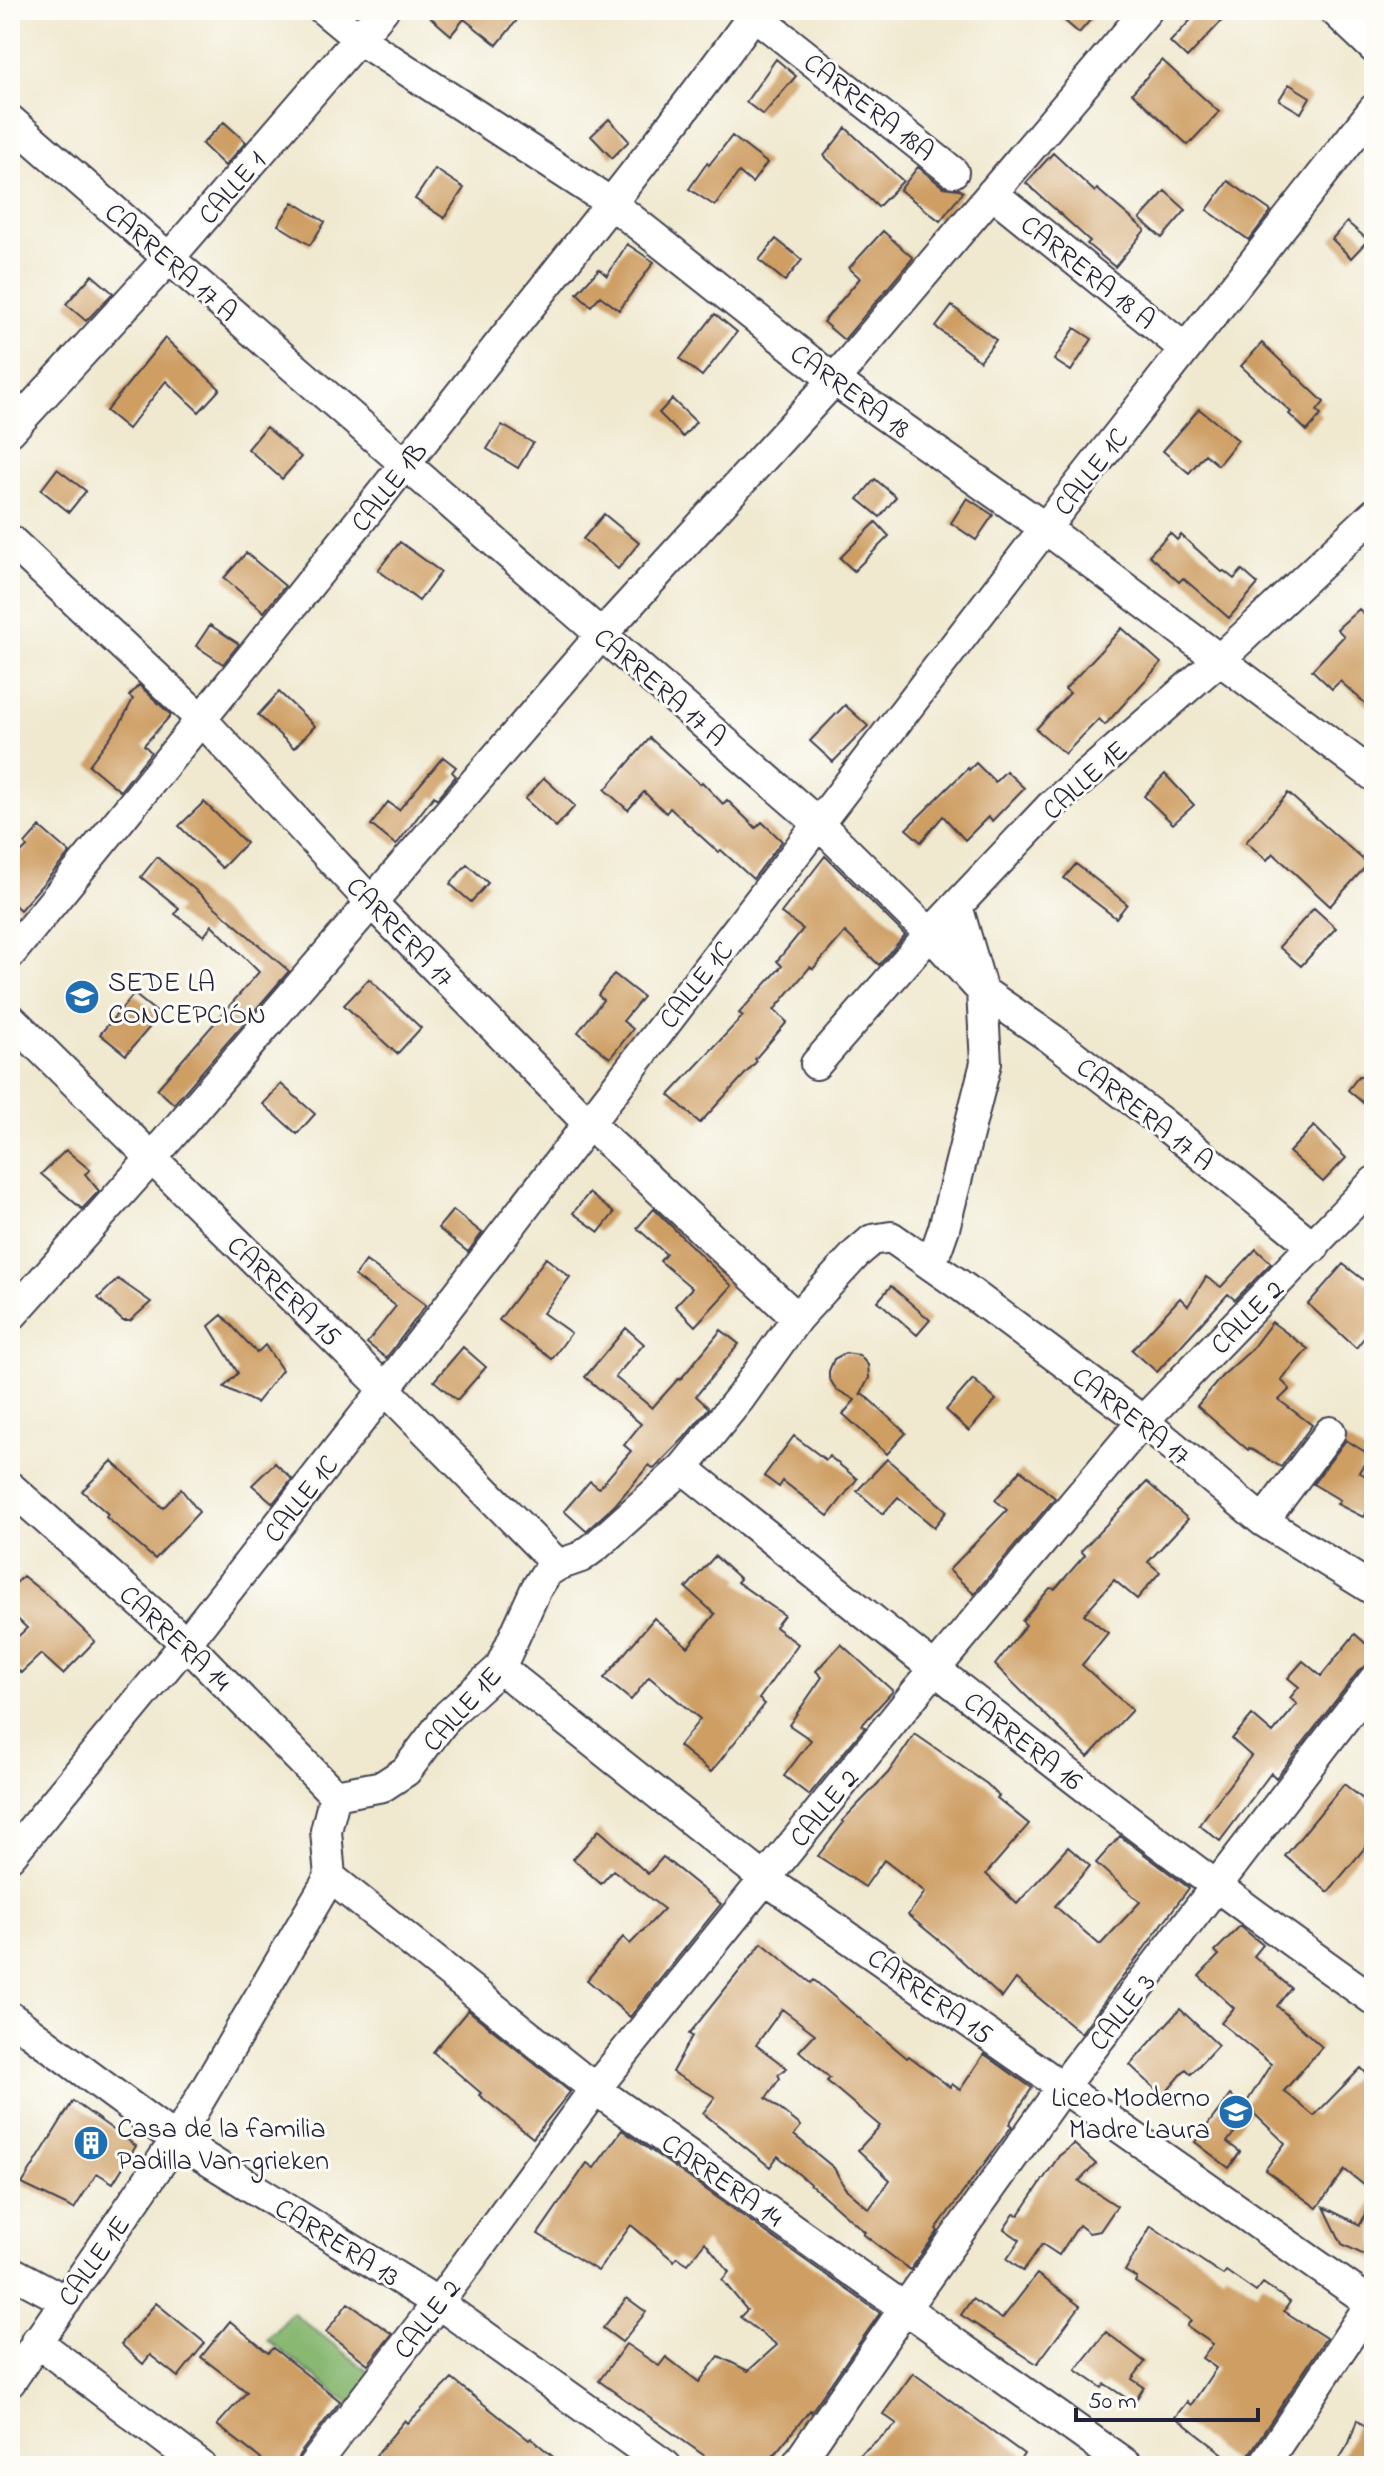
<svg xmlns="http://www.w3.org/2000/svg" width="1384" height="2476" font-family="'Indie Flower',sans-serif">
	<style>
		.forest { fill: #88b872; stroke: #556d56; stroke-width: 2 }
		.building { fill: #ce9e64; fill-rule: evenodd }
		.lines { fill: none; stroke-linecap: round; stroke-linejoin: round }
		.minor-casing { stroke: #414051; stroke-width: 34 }
		.minor { stroke: #fff; stroke-width: 30 }
		.labels { text-anchor: middle; stroke-width: 6; stroke-linejoin: round; paint-order: stroke }
		.street-label { font-size: 28px; fill: #22223b; stroke: #fdfcf7 }
		.poi-label { font-size: 28px; fill: #22223b; stroke: #fdfcf7; text-anchor: start }
	</style>
	<rect width="100%" height="100%" fill="#fdfcf7"/>
	<filter id="ink" filterUnits="userSpaceOnUse"><feTurbulence type="fractalNoise" baseFrequency=".0125" numOctaves="2"/><feDisplacementMap in="SourceGraphic" scale="16" xChannelSelector="R" yChannelSelector="G"/><feConvolveMatrix kernelMatrix="1 2 1 2 8 2 1 2 1" color-interpolation-filters="sRGB"/></filter>
	<filter id="wash" filterUnits="userSpaceOnUse"><feTurbulence type="fractalNoise" baseFrequency=".006" numOctaves="4" result="noise"/><feDisplacementMap in="SourceGraphic" scale="32" xChannelSelector="R" yChannelSelector="G"/><feGaussianBlur stdDeviation="1.8" result="paint"/><feColorMatrix in="noise" values="0 0 0 0 0 0 0 0 0 0 0 0 0 0 0 0 0 1.4 0 .05"/><feComposite in="paint" operator="in"/></filter>
	<g filter="url(#wash)">
		<rect width="100%" height="100%" fill="#f0e9d0"/>
		<path class="forest" d="M 292,2312 L 371,2374 L 351,2405 L 267,2340 Z"/>
		<g id="blocks">
			<path class="building" d="M 422,10 L 506,10 L 518,19 L 497,45 L 464,19 L 451,35 Z
				M 1052,10 L 1082,10 L 1092,18 L 1079,33 Z
				M 1200,10 L 1232,10 L 1187,58 L 1170,42 Z
				M 776,59 L 796,76 L 763,115 L 746,102 Z
				M 1162,60 L 1219,112 L 1188,145 L 1132,93 Z
				M 1289,84 L 1310,97 L 1301,113 L 1279,100 Z
				M 609,119 L 629,141 L 612,158 L 591,136 Z
				M 224,122 L 246,142 L 225,166 L 202,144 Z
				M 846,128 L 903,181 L 878,207 L 824,156 Z
				M 732,136 L 767,163 L 752,183 L 739,172 L 715,206 L 689,189 L 707,163 L 709,165 Z
				M 1053,153 L 1095,192 L 1097,189 L 1145,230 L 1115,267 L 1087,244 L 1090,241 L 1026,183 Z
				M 918,167 L 943,187 L 959,189 L 963,192 L 940,221 L 900,190 Z
				M 435,169 L 464,188 L 444,218 L 415,199 Z
				M 1228,181 L 1271,211 L 1249,240 L 1207,210 Z
				M 1165,191 L 1186,210 L 1162,238 L 1140,219 Z
				M 293,202 L 325,222 L 310,245 L 278,225 Z
				M 1347,222 L 1368,240 L 1351,258 L 1332,239 Z
				M 883,231 L 913,258 L 844,340 L 823,322 L 860,278 L 849,268 Z
				M 776,239 L 802,260 L 785,281 L 759,260 Z
				M 627,244 L 654,262 L 619,310 L 600,296 L 591,306 L 577,293 L 599,269 L 607,276 Z
				M 92,275 L 113,293 L 86,321 L 66,304 Z
				M 952,306 L 996,340 L 980,361 L 936,327 Z
				M 715,314 L 737,332 L 702,376 L 680,359 Z
				M 1075,328 L 1092,339 L 1071,371 L 1054,360 Z
				M 165,338 L 220,389 L 199,412 L 166,381 L 128,429 L 106,411 Z
				M 1262,343 L 1324,402 L 1317,411 L 1321,415 L 1307,431 L 1289,414 L 1291,412 L 1241,366 Z
				M 672,399 L 696,422 L 683,437 L 659,413 Z
				M 1199,409 L 1238,440 L 1218,465 L 1205,454 L 1189,473 L 1163,451 Z
				M 502,425 L 533,443 L 518,468 L 487,449 Z
				M 266,427 L 301,457 L 282,479 L 248,449 Z
				M 57,469 L 86,491 L 69,512 L 41,490 Z
				M 875,479 L 896,497 L 880,517 L 858,499 Z
				M 967,498 L 993,515 L 976,540 L 951,523 Z
				M 604,514 L 639,543 L 618,569 L 583,539 Z
				M 876,522 L 889,536 L 854,571 L 840,558 Z
				M 1170,533 L 1177,540 L 1181,535 L 1222,572 L 1224,571 L 1234,579 L 1242,570 L 1258,584 L 1229,618 L 1183,578 L 1179,582 L 1149,555 Z
				M 400,542 L 441,572 L 419,601 L 378,570 Z
				M 246,553 L 285,586 L 264,612 L 224,578 Z
				M 1359,609 L 1374,623 L 1374,711 L 1340,681 L 1332,689 L 1312,670 L 1344,636 L 1337,629 Z
				M 210,625 L 239,644 L 223,664 L 196,646 Z
				M 1122,628 L 1161,663 L 1105,725 L 1099,719 L 1065,754 L 1036,729 L 1070,693 L 1065,689 Z
				M 139,685 L 171,715 L 144,745 L 151,752 L 120,791 L 89,765 L 120,724 L 133,699 L 129,696 Z
				M 279,692 L 315,726 L 294,748 L 258,715 Z
				M 845,705 L 868,726 L 833,762 L 810,741 Z
				M 650,738 L 700,784 L 702,782 L 723,804 L 727,800 L 756,828 L 762,822 L 782,841 L 753,879 L 721,850 L 718,852 L 670,808 L 666,813 L 644,792 L 628,810 L 605,790 Z
				M 443,757 L 456,767 L 452,772 L 456,776 L 437,799 L 434,796 L 396,845 L 371,825 L 388,802 L 399,810 Z
				M 976,763 L 995,782 L 1006,771 L 1024,788 L 992,821 L 988,817 L 965,840 L 943,816 L 921,842 L 906,829 L 968,768 L 969,770 Z
				M 1165,774 L 1194,805 L 1173,824 L 1144,796 Z
				M 544,778 L 575,806 L 556,827 L 525,799 Z
				M 1288,793 L 1368,864 L 1330,906 L 1273,853 L 1267,860 L 1246,842 Z
				M 204,802 L 246,843 L 222,868 L 179,826 Z
				M 40,827 L 70,853 L 20,910 L 10,901 L 10,864 L 27,847 L 25,844 Z
				M 825,856 L 905,935 L 879,965 L 845,932 L 813,969 L 810,967 L 774,1010 L 787,1022 L 755,1059 L 757,1061 L 700,1123 L 669,1095 L 743,1016 L 739,1013 L 782,966 L 777,961 L 803,929 L 781,913 Z
				M 157,857 L 289,971 L 174,1104 L 157,1089 L 259,972 L 212,925 L 204,936 L 175,914 L 179,908 L 141,877 Z
				M 467,864 L 488,883 L 471,902 L 450,884 Z
				M 1076,864 L 1127,904 L 1116,918 L 1064,878 Z
				M 1314,908 L 1336,928 L 1301,966 L 1279,947 Z
				M 614,974 L 643,997 L 623,1021 L 633,1029 L 610,1058 L 578,1032 L 603,1000 L 598,995 Z
				M 369,979 L 421,1028 L 397,1054 L 344,1005 Z
				M 134,994 L 160,1015 L 126,1055 L 100,1034 Z
				M 1359,1076 L 1374,1076 L 1374,1112 L 1348,1090 Z
				M 281,1084 L 315,1114 L 297,1134 L 263,1104 Z
				M 1314,1126 L 1346,1158 L 1323,1182 L 1289,1152 Z
				M 66,1150 L 90,1170 L 85,1174 L 99,1191 L 82,1209 L 41,1174 Z
				M 589,1193 L 614,1213 L 599,1232 L 573,1213 Z
				M 654,1209 L 732,1286 L 695,1326 L 675,1306 L 692,1288 L 660,1261 L 666,1254 L 637,1228 Z
				M 453,1210 L 482,1233 L 468,1252 L 438,1228 Z
				M 1256,1249 L 1271,1263 L 1235,1300 L 1228,1294 L 1157,1372 L 1132,1350 L 1180,1298 L 1188,1306 L 1206,1277 L 1221,1287 Z
				M 546,1258 L 570,1277 L 543,1313 L 571,1333 L 552,1359 L 499,1320 Z
				M 366,1261 L 426,1305 L 386,1358 L 367,1343 L 396,1306 L 355,1276 Z
				M 1343,1264 L 1374,1288 L 1374,1325 L 1356,1348 L 1308,1304 Z
				M 118,1279 L 151,1302 L 130,1321 L 123,1321 L 98,1298 Z
				M 891,1286 L 930,1320 L 917,1335 L 878,1301 Z
				M 222,1315 L 257,1353 L 265,1345 L 282,1370 L 256,1403 L 224,1387 L 238,1373 L 209,1326 Z
				M 1272,1322 L 1308,1349 L 1281,1380 L 1290,1389 L 1279,1400 L 1312,1425 L 1281,1467 L 1249,1448 L 1248,1450 L 1197,1406 L 1222,1376 L 1250,1351 Z
				M 626,1328 L 644,1344 L 615,1377 L 652,1408 L 678,1379 L 680,1380 L 721,1330 L 739,1344 L 696,1396 L 709,1408 L 684,1438 L 654,1469 L 649,1465 L 615,1505 L 586,1531 L 564,1511 L 590,1481 L 599,1488 L 631,1451 L 624,1445 L 641,1424 L 585,1377 Z
				M 463,1347 L 486,1367 L 457,1400 L 434,1381 Z
				M 845,1353 L 859,1355 L 868,1365 L 869,1378 L 860,1395 L 862,1393 L 906,1433 L 887,1454 L 843,1414 L 855,1400 L 836,1389 L 829,1378 L 829,1371 L 834,1359 Z
				M 973,1379 L 996,1400 L 969,1431 L 946,1410 Z
				M 794,1436 L 826,1460 L 829,1456 L 857,1479 L 828,1516 L 783,1481 L 779,1487 L 764,1476 Z
				M 1346,1440 L 1370,1455 L 1359,1472 L 1374,1481 L 1374,1500 L 1363,1517 L 1337,1504 L 1340,1500 L 1313,1484 Z
				M 887,1459 L 947,1511 L 934,1527 L 898,1497 L 883,1514 L 857,1491 Z
				M 112,1461 L 163,1508 L 181,1489 L 199,1512 L 155,1559 L 106,1517 L 108,1514 L 82,1491 Z
				M 275,1463 L 292,1479 L 273,1503 L 252,1485 Z
				M 1021,1470 L 1055,1498 L 974,1594 L 949,1570 L 1007,1510 L 995,1500 Z
				M 1147,1482 L 1188,1519 L 1148,1562 L 1160,1572 L 1137,1599 L 1114,1580 L 1084,1614 L 1108,1633 L 1082,1665 L 1132,1710 L 1088,1757 L 995,1665 L 1026,1625 L 1022,1621 L 1050,1588 L 1055,1589 L 1085,1555 L 1081,1551 Z
				M 715,1556 L 740,1579 L 737,1582 L 784,1615 L 775,1627 L 798,1644 L 759,1699 L 765,1704 L 711,1772 L 679,1746 L 700,1719 L 649,1677 L 631,1700 L 604,1678 L 654,1618 L 688,1647 L 715,1614 L 686,1588 Z
				M 23,1576 L 49,1597 L 95,1641 L 63,1674 L 41,1654 L 21,1673 L 10,1662 L 10,1644 L 27,1628 L 10,1612 L 10,1589 Z
				M 1355,1634 L 1374,1651 L 1374,1662 L 1360,1669 L 1276,1778 L 1271,1773 L 1220,1841 L 1199,1825 L 1251,1756 L 1232,1739 L 1252,1715 L 1273,1733 L 1297,1704 L 1290,1698 L 1299,1687 L 1288,1678 L 1303,1661 L 1321,1676 Z
				M 841,1644 L 893,1691 L 862,1725 L 865,1727 L 809,1795 L 784,1776 L 811,1740 L 789,1725 L 822,1677 L 816,1671 Z
				M 915,1734 L 987,1784 L 999,1796 L 997,1798 L 1029,1824 L 986,1874 L 1017,1904 L 1068,1847 L 1090,1866 L 1055,1906 L 1100,1945 L 1140,1902 L 1096,1863 L 1120,1836 L 1189,1888 L 1081,2033 L 1016,1979 L 1002,1998 L 947,1947 L 908,1915 L 925,1892 L 884,1860 L 865,1887 L 818,1856 L 844,1822 L 842,1821 L 888,1773 Z
				M 1344,1784 L 1374,1808 L 1374,1837 L 1328,1892 L 1285,1856 Z
				M 599,1830 L 648,1874 L 663,1857 L 721,1904 L 630,2017 L 587,1980 L 623,1937 L 630,1944 L 664,1909 L 613,1870 L 601,1884 L 573,1859 Z
				M 1240,1926 L 1263,1945 L 1254,1956 L 1291,1988 L 1277,2006 L 1322,2047 L 1284,2091 L 1314,2116 L 1361,2068 L 1374,2081 L 1374,2193 L 1345,2170 L 1317,2208 L 1265,2170 L 1285,2143 L 1245,2105 L 1271,2064 L 1221,2023 L 1234,2008 L 1199,1976 L 1219,1955 L 1215,1951 Z
				M 762,1943 L 811,1983 L 814,1980 L 907,2058 L 909,2056 L 950,2087 L 952,2084 L 960,2090 L 984,2054 L 1032,2088 L 1009,2124 L 1012,2126 L 936,2229 L 938,2231 L 910,2270 L 863,2234 L 865,2232 L 778,2156 L 770,2167 L 703,2113 L 715,2097 L 672,2072 L 692,2036 L 689,2034 ZM 782,2009 L 815,2034 L 799,2051 L 830,2078 L 827,2081 L 880,2126 L 858,2150 L 890,2180 L 869,2209 L 845,2188 L 834,2168 L 794,2135 L 801,2126 L 766,2098 L 780,2078 L 778,2075 L 787,2068 L 756,2045 Z
				M 1180,2009 L 1218,2045 L 1191,2074 L 1186,2069 L 1163,2096 L 1130,2065 Z
				M 468,2010 L 570,2092 L 533,2138 L 479,2095 L 481,2093 L 433,2052 Z
				M 1230,2095 L 1251,2111 L 1227,2142 L 1240,2152 L 1229,2168 L 1195,2142 Z
				M 73,2101 L 136,2146 L 113,2183 L 97,2173 L 74,2209 L 22,2184 Z
				M 622,2130 L 880,2313 L 811,2412 L 810,2410 L 765,2466 L 719,2466 L 599,2381 L 626,2344 L 659,2366 L 666,2357 L 699,2382 L 719,2356 L 748,2371 L 777,2345 L 740,2317 L 747,2310 L 722,2280 L 729,2272 L 705,2242 L 688,2264 L 677,2257 L 674,2261 L 631,2225 L 598,2271 L 538,2234 L 587,2163 L 594,2168 Z
				M 1074,2144 L 1096,2164 L 1079,2181 L 1117,2206 L 1100,2231 L 1089,2233 L 1079,2225 L 1059,2255 L 1042,2244 L 1023,2271 L 1007,2259 L 1020,2240 L 1004,2229 L 1014,2214 L 1019,2215 L 1059,2156 Z
				M 1374,2196 L 1374,2260 L 1342,2244 L 1324,2207 L 1360,2225 Z
				M 1151,2226 L 1223,2275 L 1226,2271 L 1256,2292 L 1263,2283 L 1290,2302 L 1284,2311 L 1326,2338 L 1248,2456 L 1245,2466 L 1239,2466 L 1175,2417 L 1187,2402 L 1191,2405 L 1216,2368 L 1202,2358 L 1213,2344 L 1187,2326 L 1191,2320 L 1135,2282 L 1137,2278 L 1125,2271 Z
				M 1037,2274 L 1080,2306 L 1037,2364 L 961,2315 L 972,2299 L 1002,2319 Z
				M 627,2298 L 646,2312 L 622,2342 L 603,2328 Z
				M 156,2303 L 205,2343 L 178,2377 L 150,2355 L 143,2364 L 121,2344 Z
				M 348,2303 L 392,2334 L 368,2364 L 326,2332 Z
				M 230,2321 L 268,2353 L 273,2348 L 340,2401 L 299,2455 L 295,2466 L 270,2466 L 217,2425 L 247,2392 L 201,2357 Z
				M 1106,2332 L 1145,2362 L 1132,2379 L 1144,2387 L 1134,2403 L 1105,2384 L 1102,2388 L 1076,2370 Z
				M 913,2373 L 1024,2454 L 1016,2466 L 872,2466 L 858,2456 L 897,2424 L 883,2414 Z
				M 452,2379 L 529,2440 L 531,2438 L 564,2466 L 367,2466 L 405,2420 L 408,2423 Z
				M 1357,2420 L 1374,2434 L 1374,2466 L 1335,2466 L 1349,2443 Z"/>
		</g>
	</g>
	<g filter="url(#ink)">
		<use href="#blocks" fill-opacity="0" stroke="#414051" stroke-width="2"/>
		<g class="lines">
			<defs>
				<path id="minor" d="M 324,10 L 359,39 L 611,203 L 834,380 L 1045,528 L 1374,776
					M 748,10 L 953,172
					M 1334,10 L 1374,48
					M 10,120 L 819,824 L 930,934 L 982,991 L 1052,1039 L 1162,1123 L 1314,1247
					M 992,193 L 1185,349
					M 10,431 L 169,258 L 383,10
					M 10,540 L 202,720 L 370,901 L 587,1122 L 797,1318
					M 10,954 C 169,761 325,566 480,369 C 573,251 669,133 757,10
					M 10,1018 L 385,1389 L 558,1565
					M 816,1064 L 930,934 L 1051,806 L 1219,660 L 1374,514
					M 931,1265 L 944,1228 L 986,1063 L 982,991 L 957,906
					M 10,1317 L 151,1159 L 602,634 L 834,380 L 1147,10
					M 683,1468 C 910,1650 1136,1833 1374,2000
					M 10,1487 L 186,1643 L 335,1795
					M 1263,1521 L 1330,1432
					M 500,1668 L 765,1879 L 1374,2305
					M 335,1795 L 383,1786 L 406,1771 L 448,1715 L 500,1668 L 536,1589 L 547,1572 L 558,1565 L 581,1557 L 596,1546 L 683,1468 L 740,1398 L 797,1318 L 857,1253 L 872,1240 L 891,1237 L 964,1288 L 1143,1421 L 1263,1521 L 1374,1590
					M 10,1856 L 186,1643 L 385,1389 L 1045,528 L 1374,109
					M 330,1877 L 595,2089 L 1128,2466
					M 10,2017 L 176,2140 L 438,2303 L 666,2466
					M 10,2271 L 66,2301
					M 36,2341 L 201,2466
					M 10,2382 L 176,2140 L 330,1877 L 326,1831 L 335,1795
					M 313,2466 L 438,2303 L 595,2089 L 934,1670 L 1143,1421 L 1374,1182
					M 796,2466 L 905,2308 L 1063,2086 L 1374,1680
					M 1263,2466 L 1374,2299"/>
			</defs>
			<use href="#minor" class="minor-casing"/>
			<use href="#minor" class="minor"/>
		</g>
	</g>
	<defs>
		<symbol id="school-disc" viewBox="-11 -11 22 22"><circle r="9.5" fill="#1f6fb2" stroke="#fdfcf7"/><path d="M0-5L7-2L0 1L-7-2ZM-4 1L0 2.5L4 1V4Q0 6-4 4Z" fill="#fff"/></symbol>
		<symbol id="building-disc" viewBox="-11 -11 22 22"><circle r="9.5" fill="#1f6fb2" stroke="#fdfcf7"/><path d="M-4-6H4V6H1V3H-1V6H-4ZM-2.5-4.3h1.7v1.8h-1.7ZM.8-4.3h1.7v1.8H.8ZM-2.5-1h1.7V.8h-1.7ZM.8-1h1.7V.8H.8Z" fill="#fff"/></symbol>
	</defs>
	<g fill-rule="evenodd">
		<use href="#school-disc" x="62" y="977" width="40" height="40"/>
		<use href="#school-disc" x="1216" y="2092" width="40" height="40"/>
		<use href="#building-disc" x="71" y="2123" width="40" height="40"/>
	</g>
	<g class="labels">
		<g class="street-label">
			<text transform="translate(870 106) rotate(38)" y="10">CARRERA 18A</text>
			<text transform="translate(231 187) rotate(-49)" y="10">CALLE 1</text>
			<text transform="translate(172 261) rotate(41)" y="10">CARRERA 17 A</text>
			<text transform="translate(1089 271) rotate(39)" y="10">CARRERA 18 A</text>
			<text transform="translate(851 390) rotate(36)" y="10">CARRERA 18</text>
			<text transform="translate(1090 471) rotate(-52)" y="10">CALLE 1C</text>
			<text transform="translate(388 486) rotate(-52)" y="10">CALLE 1B</text>
			<text transform="translate(661 686) rotate(41)" y="10">CARRERA 17 A</text>
			<text transform="translate(1084 779) rotate(-42)" y="10">CALLE 1E</text>
			<text transform="translate(401 931) rotate(46)" y="10">CARRERA 17</text>
			<text transform="translate(695 984) rotate(-52)" y="10">CALLE 1C</text>
			<text transform="translate(1146 1113) rotate(38)" y="10">CARRERA 17 A</text>
			<text transform="translate(285 1290) rotate(44)" y="10">CARRERA 15</text>
			<text transform="translate(1246 1316) rotate(-46)" y="10">CALLE 2</text>
			<text transform="translate(1132 1415) rotate(38)" y="10">CARRERA 17</text>
			<text transform="translate(300 1498) rotate(-52)" y="10">CALLE 1C</text>
			<text transform="translate(176 1637) rotate(43)" y="10">CARRERA 14</text>
			<text transform="translate(461 1708) rotate(-48)" y="10">CALLE 1E</text>
			<text transform="translate(1024 1740) rotate(38)" y="10">CARRERA 16</text>
			<text transform="translate(823 1807) rotate(-51)" y="10">CALLE 2</text>
			<text transform="translate(931 1995) rotate(35)" y="10">CARRERA 15</text>
			<text transform="translate(1121 2011) rotate(-52)" y="10">CALLE 3</text>
			<text transform="translate(723 2179) rotate(35)" y="10">CARRERA 14</text>
			<text transform="translate(338 2241) rotate(32)" y="10">CARRERA 13</text>
			<text transform="translate(93 2260) rotate(-55)" y="10">CALLE 1E</text>
			<text transform="translate(426 2318) rotate(-53)" y="10">CALLE 2</text>
		</g>
		<g class="poi-label">
			<text x="108" y="991">SEDE LA<tspan x="108" dy="32">CONCEPCIÓN</tspan></text>
			<text x="1210" y="2106" text-anchor="end">Liceo Moderno<tspan x="1210" dy="32">Madre Laura</tspan></text>
			<text x="117" y="2137">Casa de la familia<tspan x="117" dy="32">Padilla Van-grieken</tspan></text>
		</g>
	</g>
	<rect width="1384" height="2476" fill="none" stroke="#fdfcf7" stroke-width="40"/>
	<path d="M1076 2408v12h182v-12" fill="none" stroke="#22223b" stroke-width="4"/>
	<text x="1088" y="2408" font-size="24" fill="#22223b" stroke="#fdfcf7" stroke-width="6" paint-order="stroke">50 m</text>
</svg>
